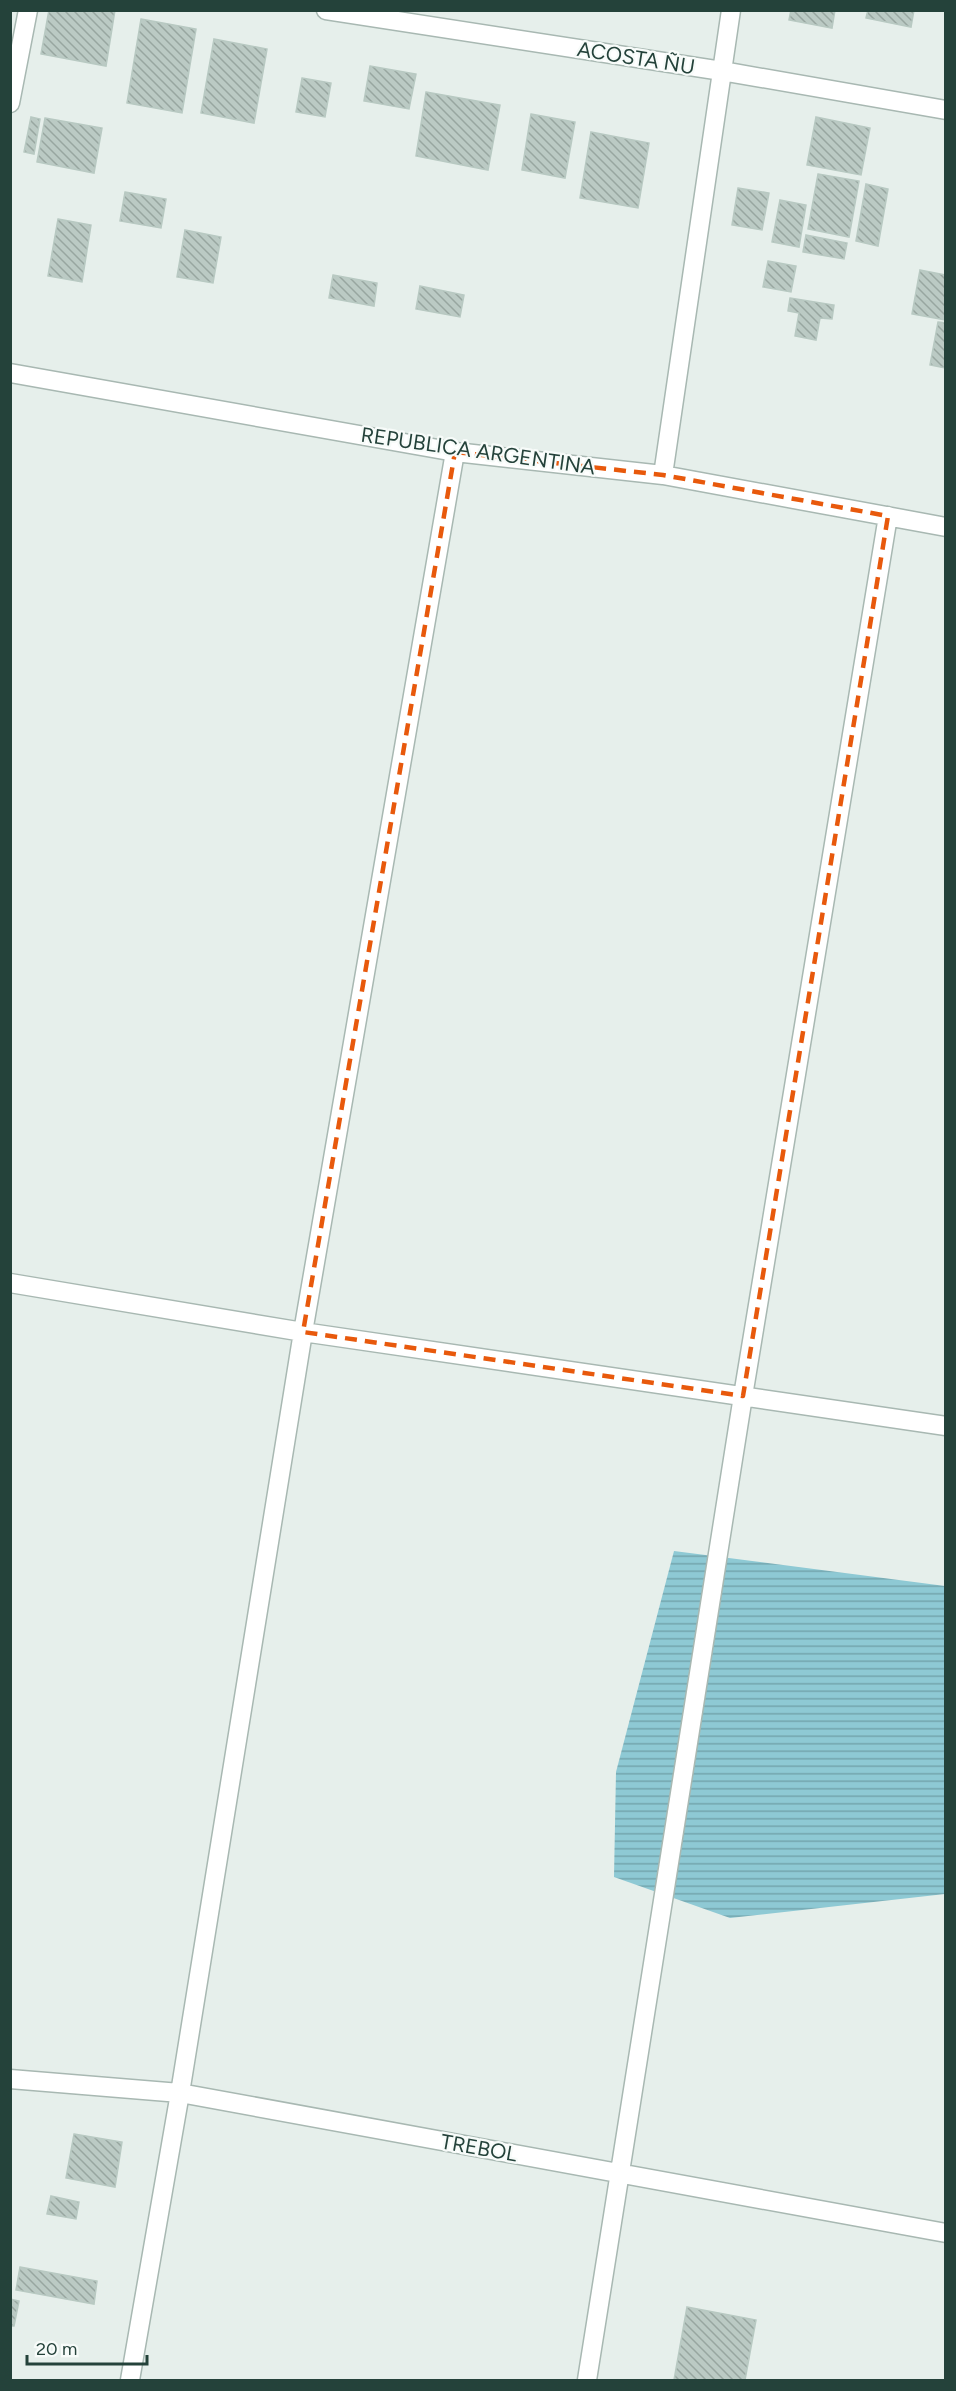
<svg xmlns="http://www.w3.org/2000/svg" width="956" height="2391" font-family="Figtree,sans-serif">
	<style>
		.water { fill: url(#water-rules) }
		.building { fill: url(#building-back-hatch); stroke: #b8c9c2; stroke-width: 1.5 }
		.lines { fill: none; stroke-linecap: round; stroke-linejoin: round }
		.minor-casing { stroke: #a8b8b2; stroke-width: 21 }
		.minor { stroke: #fff; stroke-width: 18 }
		.marked { fill: none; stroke: #e8590c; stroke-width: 4.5; stroke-dasharray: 12 8; stroke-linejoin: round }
		.labels { text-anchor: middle; stroke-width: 4.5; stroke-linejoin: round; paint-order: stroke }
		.street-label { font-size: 21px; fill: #24423a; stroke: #f7fbf9 }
	</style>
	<defs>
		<pattern id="water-rules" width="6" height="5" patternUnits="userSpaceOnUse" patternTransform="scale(1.5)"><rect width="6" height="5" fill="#8ec9d4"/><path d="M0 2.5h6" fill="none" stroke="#74a5ad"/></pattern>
		<pattern id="building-back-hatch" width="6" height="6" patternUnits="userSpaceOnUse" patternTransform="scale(1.5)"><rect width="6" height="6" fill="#bbcac4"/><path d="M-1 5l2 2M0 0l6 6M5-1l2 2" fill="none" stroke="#98a6a0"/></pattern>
	</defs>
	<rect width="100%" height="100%" fill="#e6efeb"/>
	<path class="water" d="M 674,1551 L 945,1586 L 945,1894 L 730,1918 L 614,1877 L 616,1772 Z"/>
	<path class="building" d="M 49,10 L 115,10 L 106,66 L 41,54 Z
		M 791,10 L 835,10 L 832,28 L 789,20 Z
		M 868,10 L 914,10 L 911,27 L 866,18 Z
		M 141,19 L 196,29 L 182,113 L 127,103 Z
		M 214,39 L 267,49 L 254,123 L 201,113 Z
		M 370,66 L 416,74 L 409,109 L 364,101 Z
		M 302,78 L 331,83 L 325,117 L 296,112 Z
		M 426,92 L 500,105 L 488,170 L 416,156 Z
		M 531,114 L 575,122 L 565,178 L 522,170 Z
		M 31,117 L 40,119 L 34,154 L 24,152 Z
		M 816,117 L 870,128 L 861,175 L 807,165 Z
		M 45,118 L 102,128 L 94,173 L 37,162 Z
		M 591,132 L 649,143 L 638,208 L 580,198 Z
		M 818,174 L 859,181 L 849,237 L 808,229 Z
		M 866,184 L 888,189 L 878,246 L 856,241 Z
		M 738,188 L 769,193 L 762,230 L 732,225 Z
		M 125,192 L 166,199 L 161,228 L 120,221 Z
		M 780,200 L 806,205 L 799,247 L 772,242 Z
		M 58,219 L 91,225 L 82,282 L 48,276 Z
		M 185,230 L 221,237 L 213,283 L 177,277 Z
		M 806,235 L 847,243 L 844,259 L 803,252 Z
		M 768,261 L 796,266 L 791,292 L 763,287 Z
		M 920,270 L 946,275 L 946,320 L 912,314 Z
		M 333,275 L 377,283 L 374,306 L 329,298 Z
		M 420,286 L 464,295 L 460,317 L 416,309 Z
		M 790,298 L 834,305 L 832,319 L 820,318 L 816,340 L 795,336 L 799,313 L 788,311 Z
		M 938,322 L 946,323 L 946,368 L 930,365 Z
		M 74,2134 L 122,2142 L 115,2187 L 66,2178 Z
		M 51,2196 L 79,2202 L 76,2219 L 47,2214 Z
		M 20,2267 L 97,2281 L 94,2304 L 16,2290 Z
		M 10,2299 L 19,2301 L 14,2326 L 10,2326 Z
		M 687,2307 L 756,2320 L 745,2380 L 674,2380 Z"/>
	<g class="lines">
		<defs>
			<path id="minor" d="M 326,10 L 722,71 L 946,110
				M 10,103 L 28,10
				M 10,373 L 455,452 L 663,475 L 946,527
				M 663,475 L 731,10
				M 10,1283 L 303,1332 L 946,1426
				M 10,2079 L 180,2093 L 946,2233
				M 130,2380 L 180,2093 L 303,1332 L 455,452
				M 587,2380 L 743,1396 L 888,516"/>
		</defs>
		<use href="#minor" class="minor-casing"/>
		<use href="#minor" class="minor"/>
	</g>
	<path class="marked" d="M 455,452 L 663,475 L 888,516 L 743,1396 L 303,1332 Z"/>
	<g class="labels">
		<g class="street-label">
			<text transform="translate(636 58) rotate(9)" y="7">ACOSTA ÑU</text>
			<text transform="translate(478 451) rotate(8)" y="7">REPUBLICA ARGENTINA</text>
			<text transform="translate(479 2148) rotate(10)" y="7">TREBOL</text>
		</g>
	</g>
	<rect width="956" height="2391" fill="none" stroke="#24423a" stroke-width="24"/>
	<path d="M27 2355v9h120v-9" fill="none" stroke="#24423a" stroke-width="3"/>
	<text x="36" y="2355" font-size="18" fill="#24423a" stroke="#f7fbf9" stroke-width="4.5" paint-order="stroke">20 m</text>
</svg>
